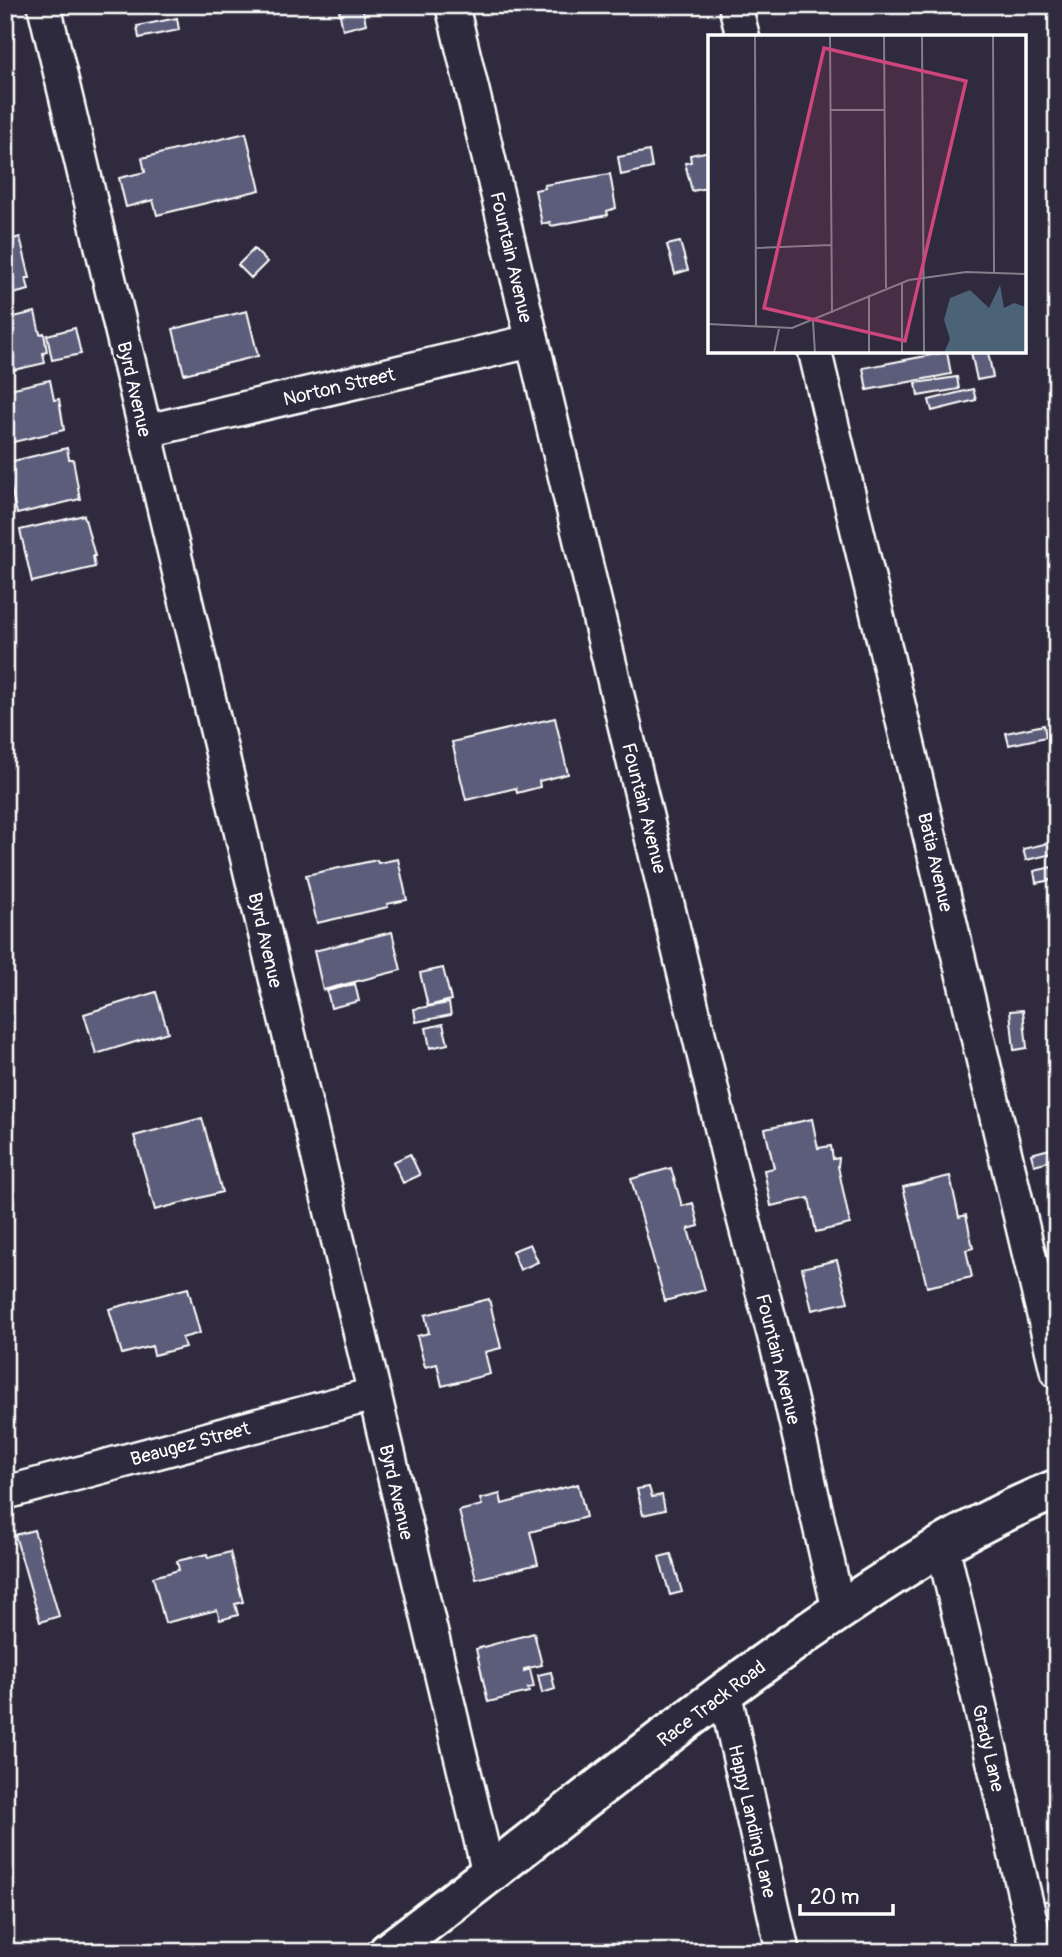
<svg xmlns="http://www.w3.org/2000/svg" width="1062" height="1957" font-family="Pangolin,sans-serif">
	<style>
		.building { fill: #5c5d7a; stroke: #fff; stroke-width: 2 }
		.lines { fill: none; stroke-linecap: round; stroke-linejoin: round }
		.minor-casing { stroke: #fff; stroke-width: 37 }
		.tertiary-casing { stroke: #fff; stroke-width: 44 }
		.minor { stroke: #2f2a3d; stroke-width: 32 }
		.tertiary { stroke: #2f2a3d; stroke-width: 38 }
		.labels { text-anchor: middle; stroke-width: 5; stroke-linejoin: round; paint-order: stroke }
		.street-label { font-size: 19px; fill: #fff; stroke: #2f2a3d }
		.inset-road { fill: none; stroke: #827f8b; stroke-width: 2 }
		.view { fill: #ce467c; fill-opacity: 0.15; stroke: #ce467c; stroke-width: 3.5 }
		.inset-edge { fill: none; stroke: #fff; stroke-width: 3.5 }
	</style>
	<rect width="100%" height="100%" fill="#2f2a3d"/>
	<filter id="ink" filterUnits="userSpaceOnUse"><feTurbulence type="fractalNoise" baseFrequency=".0143" numOctaves="2"/><feDisplacementMap in="SourceGraphic" scale="14" xChannelSelector="R" yChannelSelector="G"/><feConvolveMatrix kernelMatrix="1 2 1 2 8 2 1 2 1" color-interpolation-filters="sRGB"/></filter>
	<g filter="url(#ink)">
		<path class="building" d="M 338,5 L 362,5 L 366,24 L 343,30 Z
			M 177,18 L 179,30 L 139,38 L 137,26 Z
			M 246,133 L 260,190 L 157,215 L 153,200 L 126,207 L 119,178 L 145,172 L 142,158 Z
			M 649,151 L 652,168 L 621,175 L 618,157 Z
			M 710,151 L 710,189 L 707,188 L 692,191 L 685,163 L 691,162 L 690,155 Z
			M 610,174 L 616,208 L 607,211 L 608,215 L 551,226 L 550,222 L 542,224 L 535,190 L 545,188 L 544,185 Z
			M 20,237 L 30,278 L 26,278 L 29,290 L 5,296 L 5,241 Z
			M 680,242 L 688,270 L 675,274 L 667,245 Z
			M 254,249 L 267,262 L 251,278 L 238,265 Z
			M 247,311 L 258,356 L 184,374 L 173,329 Z
			M 35,312 L 40,334 L 44,333 L 47,352 L 43,353 L 45,363 L 5,372 L 5,319 Z
			M 75,328 L 81,354 L 52,360 L 47,335 Z
			M 947,352 L 951,374 L 867,390 L 863,368 Z
			M 971,352 L 988,352 L 993,377 L 977,380 Z
			M 957,377 L 959,389 L 918,396 L 916,383 Z
			M 50,380 L 54,400 L 59,399 L 64,430 L 5,444 L 5,390 Z
			M 973,389 L 976,400 L 932,411 L 929,400 Z
			M 67,448 L 69,459 L 73,459 L 80,499 L 17,514 L 5,463 Z
			M 84,515 L 95,556 L 93,556 L 95,567 L 32,582 L 20,530 Z
			M 555,718 L 568,774 L 539,781 L 540,787 L 517,793 L 516,788 L 466,800 L 452,742 Z
			M 1044,725 L 1046,737 L 1009,745 L 1006,733 Z
			M 1057,841 L 1057,853 L 1026,860 L 1023,849 Z
			M 398,859 L 407,900 L 387,904 L 388,907 L 317,923 L 306,875 L 377,860 L 378,863 Z
			M 1057,866 L 1057,879 L 1036,883 L 1034,871 Z
			M 392,932 L 401,970 L 323,990 L 314,951 Z
			M 443,968 L 451,1000 L 428,1006 L 420,973 Z
			M 355,984 L 359,1001 L 331,1008 L 327,991 Z
			M 156,992 L 168,1032 L 96,1054 L 84,1014 Z
			M 449,1003 L 451,1015 L 416,1022 L 414,1009 Z
			M 1023,1010 L 1027,1048 L 1014,1050 L 1010,1011 Z
			M 443,1024 L 448,1044 L 430,1048 L 426,1028 Z
			M 202,1118 L 222,1192 L 155,1210 L 134,1136 Z
			M 812,1119 L 818,1148 L 831,1146 L 833,1159 L 839,1158 L 838,1166 L 850,1224 L 816,1232 L 809,1198 L 771,1206 L 764,1170 L 774,1168 L 765,1129 Z
			M 1057,1147 L 1057,1159 L 1034,1165 L 1031,1154 Z
			M 410,1154 L 420,1175 L 403,1183 L 393,1162 Z
			M 671,1168 L 682,1206 L 693,1203 L 699,1226 L 688,1229 L 705,1290 L 665,1301 L 631,1179 Z
			M 950,1176 L 959,1217 L 966,1215 L 973,1248 L 966,1250 L 972,1277 L 927,1287 L 903,1187 Z
			M 530,1244 L 538,1262 L 520,1270 L 512,1251 Z
			M 837,1260 L 848,1302 L 812,1310 L 802,1268 Z
			M 188,1288 L 200,1333 L 182,1338 L 185,1347 L 154,1355 L 152,1346 L 122,1354 L 109,1309 Z
			M 489,1299 L 501,1348 L 485,1352 L 490,1374 L 442,1386 L 437,1364 L 425,1367 L 417,1336 L 429,1333 L 425,1315 Z
			M 578,1484 L 586,1517 L 530,1532 L 538,1564 L 476,1579 L 459,1511 L 482,1505 L 480,1499 L 500,1494 L 502,1504 Z
			M 649,1487 L 652,1497 L 662,1495 L 665,1510 L 643,1515 L 637,1489 Z
			M 34,1530 L 59,1616 L 40,1622 L 15,1535 Z
			M 230,1552 L 243,1602 L 235,1604 L 238,1615 L 220,1620 L 217,1610 L 165,1623 L 153,1577 L 179,1570 L 177,1561 L 207,1554 L 208,1558 Z
			M 671,1554 L 682,1592 L 670,1595 L 659,1557 Z
			M 534,1633 L 542,1665 L 524,1669 L 524,1671 L 530,1669 L 534,1687 L 528,1688 L 529,1692 L 488,1702 L 476,1649 Z
			M 551,1672 L 555,1689 L 542,1693 L 538,1675 Z
			M 1057,1898 L 1057,1926 L 1049,1928 L 1042,1902 Z"/>
		<g class="lines">
			<defs>
				<path id="minor" d="M 44,5 L 489,1875
					M 452,5 L 737,1194 L 790,1397 L 839,1611
					M 735,5 L 743,37
					M 815,352 L 1057,1372
					M 146,431 L 532,341
					M 5,1493 L 374,1394
					M 942,1544 L 1038,1952
					M 724,1690 L 783,1952"/>
				<path id="tertiary" d="M 388,1952 C 527,1846 662,1734 805,1634 C 885,1579 966,1525 1057,1489"/>
			</defs>
			<use href="#minor" class="minor-casing"/>
			<use href="#tertiary" class="tertiary-casing"/>
			<use href="#minor" class="minor"/>
			<use href="#tertiary" class="tertiary"/>
		</g>
	</g>
	<g class="labels">
		<g class="street-label">
			<text transform="translate(512 257) rotate(77)" y="7">Fountain Avenue</text>
			<text transform="translate(339 386) rotate(-13)" y="7">Norton Street</text>
			<text transform="translate(135 389) rotate(77)" y="7">Byrd Avenue</text>
			<text transform="translate(645 808) rotate(76)" y="7">Fountain Avenue</text>
			<text transform="translate(936 862) rotate(77)" y="7">Batia Avenue</text>
			<text transform="translate(266 940) rotate(77)" y="7">Byrd Avenue</text>
			<text transform="translate(779 1359) rotate(76)" y="7">Fountain Avenue</text>
			<text transform="translate(190 1443) rotate(-15)" y="7">Beaugez Street</text>
			<text transform="translate(397 1492) rotate(77)" y="7">Byrd Avenue</text>
			<text transform="translate(711 1703) rotate(-37)" y="7">Race Track Road</text>
			<text transform="translate(989 1748) rotate(77)" y="7">Grady Lane</text>
			<text transform="translate(753 1821) rotate(77)" y="7">Happy Landing Lane</text>
		</g>
	</g>
	<g transform="translate(708 35)">
		<rect width="318" height="318" fill="#2f2a3d"/>
		<path d="M 292,250 L 296,273 L 306,268 L 318,272 L 318,318 L 236,318 L 242,304 L 236,285 L 242,263 L 262,255 L 281,273 Z" fill="#4c6277"/>
		<path class="inset-road" d="M 47,1 L 48,292M 122,1 L 124,278M 176,1 L 178,253M 214,1 L 216,318M 285,1 L 286,237M 122,75 L 177,75M 48,213 L 123,210M 194,247 L 194,318M 105,286 L 107,318M 0,289 L 84,293 L 201,245 L 258,237 L 319,239M 66,318 L 71,294M 161,318 L 161,260"/>
		<path class="view" d="M 116,13 L 258,46 L 197,306 L 56,273 Z"/>
		<rect width="318" height="318" class="inset-edge"/>
	</g>
	<rect width="1062" height="1957" fill="none" stroke="#2f2a3d" stroke-width="28"/>
	<rect x="14" y="14" width="1034" height="1929" fill="none" stroke="#fff" stroke-width="2.5" filter="url(#ink)"/>
	<path d="M800 1904v10h93v-10" fill="none" stroke="#ffffff" stroke-width="3.5"/>
	<text x="810" y="1904" font-size="21" fill="#ffffff" stroke="#2f2a3d" stroke-width="5" paint-order="stroke">20 m</text>
</svg>
